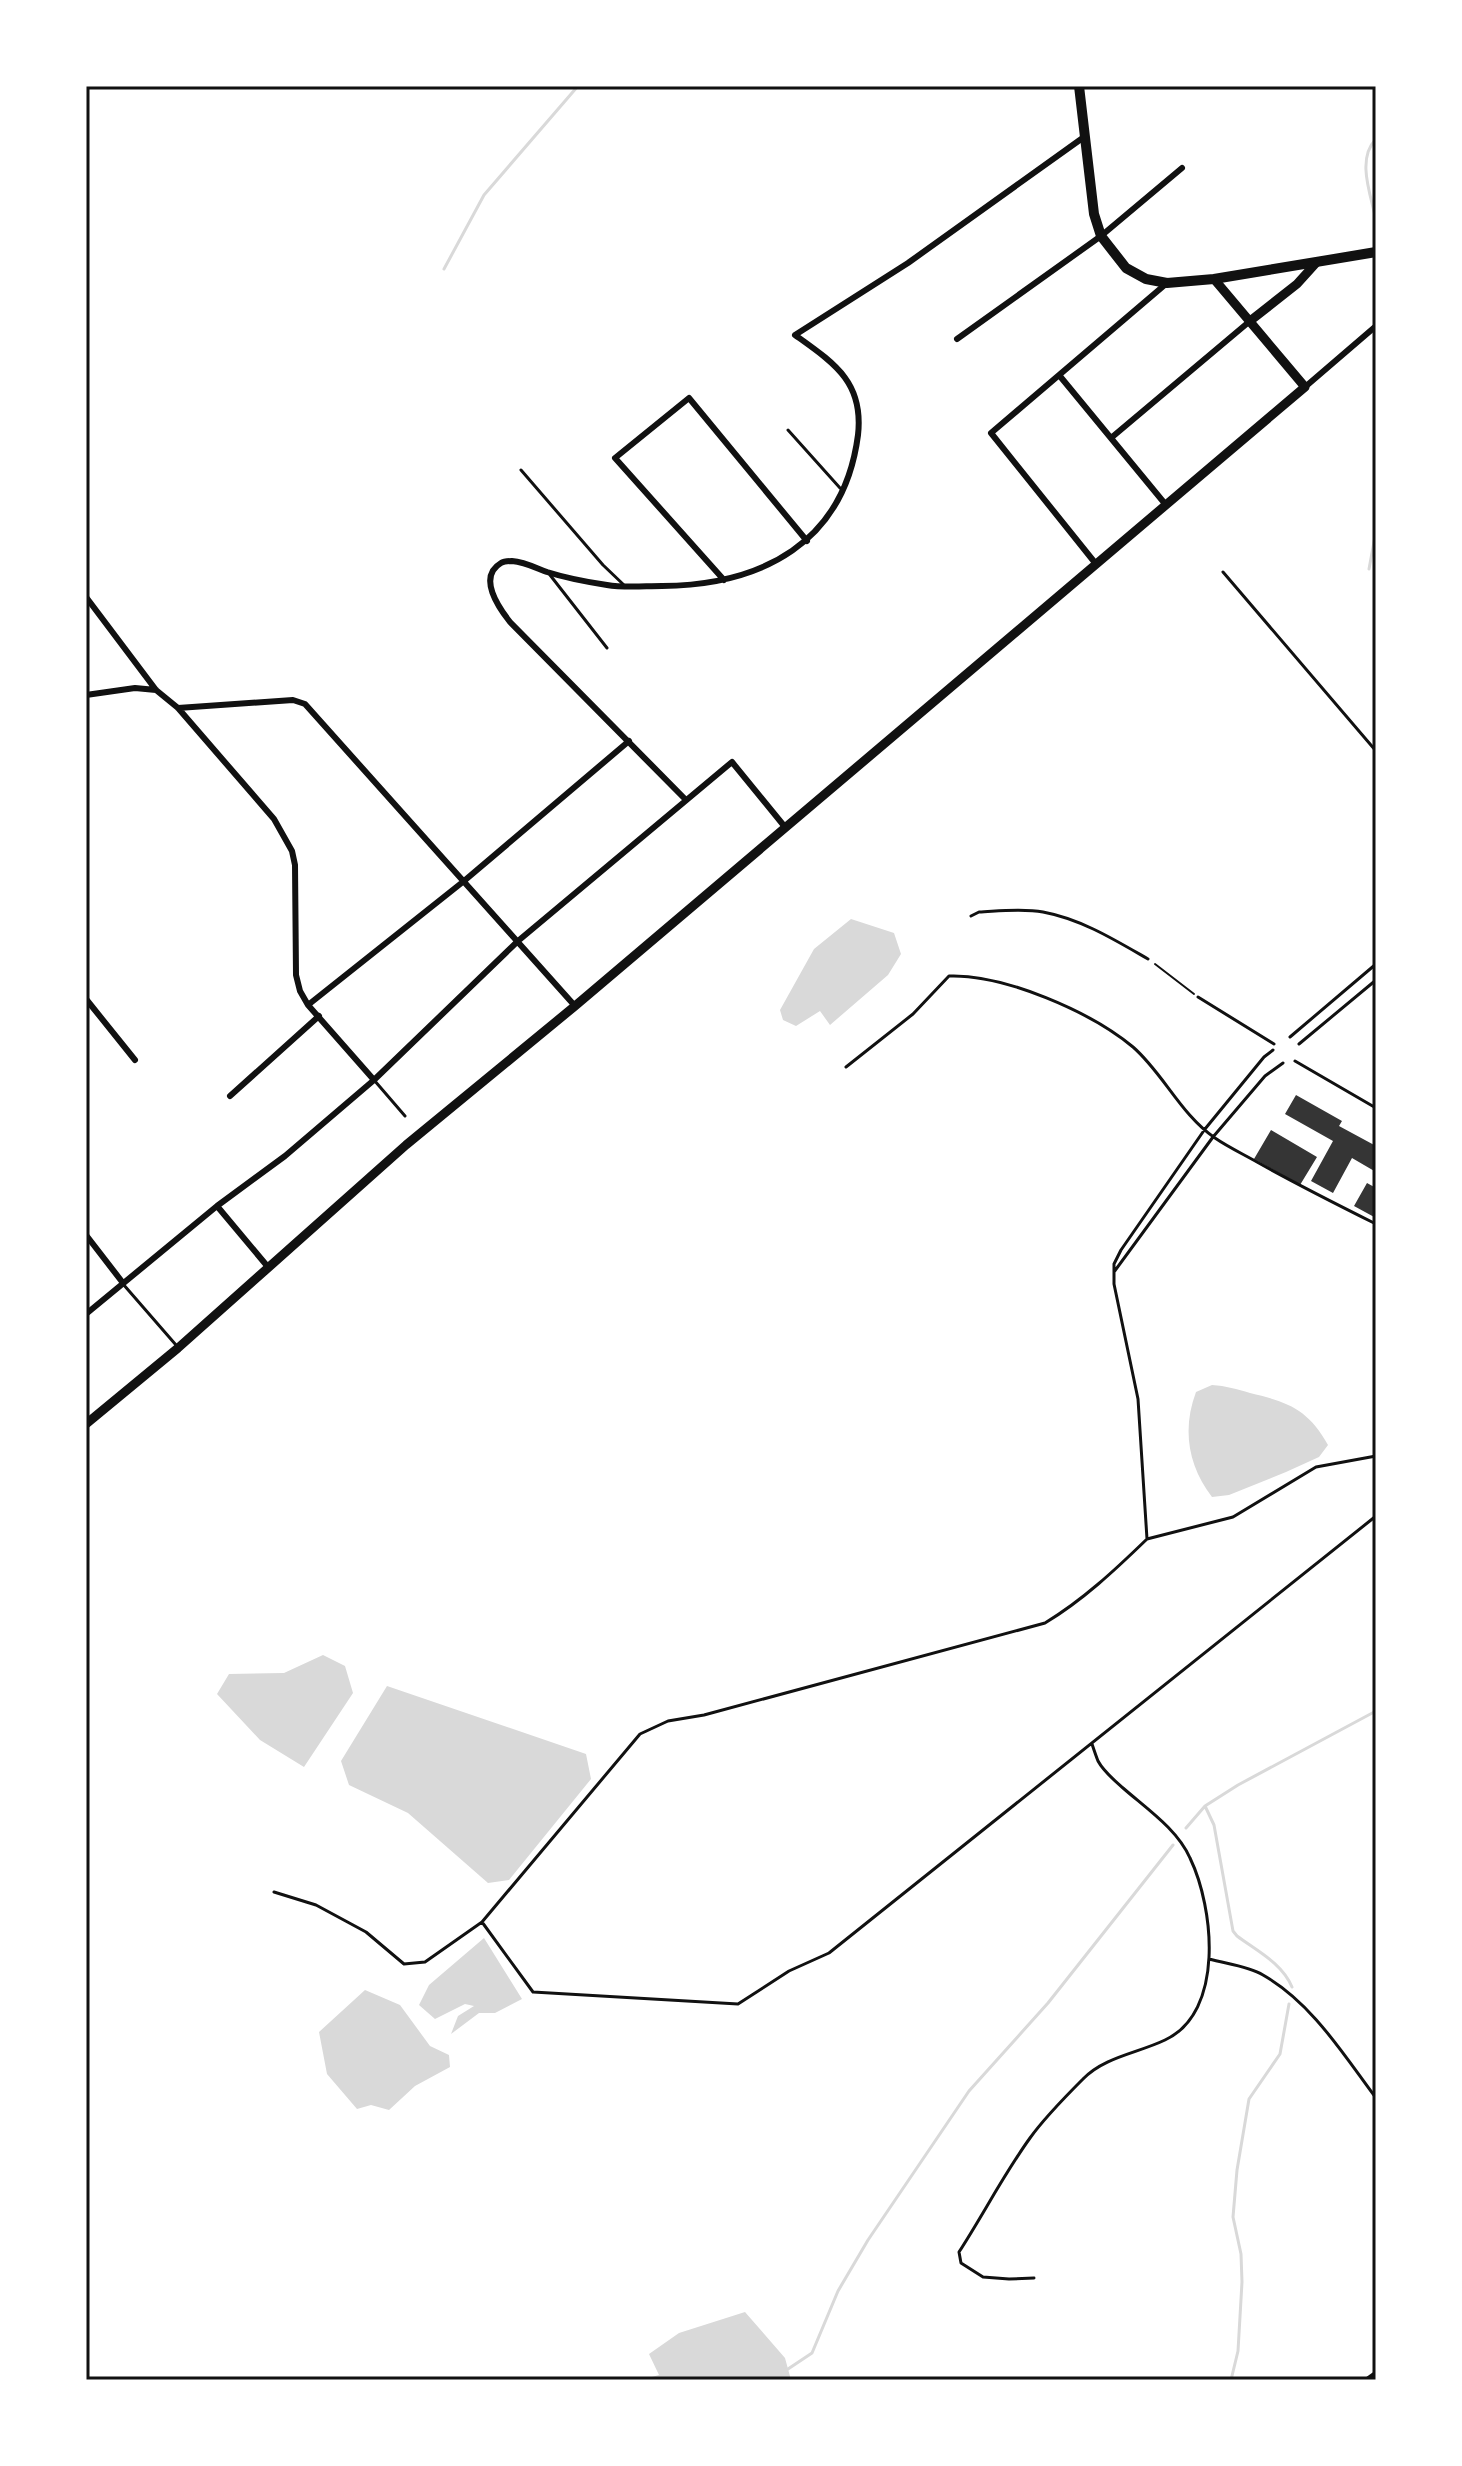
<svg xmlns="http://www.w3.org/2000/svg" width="1462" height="2466" font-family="'Open Sans',sans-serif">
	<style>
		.water { fill: #d9d9d9 }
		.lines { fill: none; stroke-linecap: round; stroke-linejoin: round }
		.stream { stroke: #d9d9d9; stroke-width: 3 }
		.building { fill: #353535 }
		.path { stroke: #111; stroke-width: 2 }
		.service { stroke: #111; stroke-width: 3 }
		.minor { stroke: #111; stroke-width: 6 }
		.tertiary { stroke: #111; stroke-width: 8 }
		.secondary { stroke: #111; stroke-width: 9 }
		.primary { stroke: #111; stroke-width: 10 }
		.neatline { fill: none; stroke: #111; stroke-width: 3 }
	</style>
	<rect width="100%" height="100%" fill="#fff"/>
	<path class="water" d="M 851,919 L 894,933 L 901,954 L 888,975 L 830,1025 L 820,1011 L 796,1026 L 783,1020 L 780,1010 L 814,949 Z
		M 1212,1385 C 1226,1386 1237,1389 1250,1393 C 1288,1402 1308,1409 1328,1445 L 1319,1457 L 1286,1472 L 1229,1495 L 1212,1497 C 1188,1466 1182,1429 1196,1392 Z
		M 323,1655 L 345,1666 L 353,1693 L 304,1767 L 260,1740 L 217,1694 L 229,1674 L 284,1673 Z
		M 387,1686 L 586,1754 L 591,1779 L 509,1880 L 488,1883 L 408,1813 L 349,1785 L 341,1761 Z
		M 484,1938 L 522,1999 L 495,2013 L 479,2013 L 451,2034 L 458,2016 L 474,2006 L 465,2004 L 435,2019 L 419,2005 L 429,1985 Z
		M 365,1990 L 400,2005 L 430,2046 L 449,2055 L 450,2067 L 415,2086 L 389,2110 L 371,2105 L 357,2109 L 327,2074 L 319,2032 Z
		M 745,2312 L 785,2358 L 791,2380 L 641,2380 L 659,2375 L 649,2354 L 679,2333 Z"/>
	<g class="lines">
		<path class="stream" d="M 1376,139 C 1356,159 1371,195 1376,220
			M 444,269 L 484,195 L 578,86
			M 1369,569 L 1376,531
			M 1205,1806 L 1214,1825 L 1233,1931 L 1237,1936 C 1257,1951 1282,1963 1292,1987
			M 1186,1828 L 1205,1806 L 1238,1785 L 1376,1711
			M 785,2371 L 812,2353 L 838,2291 L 868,2240 L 969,2091 L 1048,2003 L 1173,1845
			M 1231,2380 L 1238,2351 L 1242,2282 L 1241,2254 L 1233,2217 L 1237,2170 L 1249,2099 L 1280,2054 L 1289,2004"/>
	</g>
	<path class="building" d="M 1296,1095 L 1342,1121 L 1339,1126 L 1376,1146 L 1376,1172 L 1352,1158 L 1333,1193 L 1311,1181 L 1333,1141 L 1285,1114 Z
		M 1271,1130 L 1317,1157 L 1300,1185 L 1254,1159 Z
		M 1367,1183 L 1376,1188 L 1376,1218 L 1354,1206 Z"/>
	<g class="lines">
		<path class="path" d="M 1155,964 L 1194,994"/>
		<path class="service" d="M 788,430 L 840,488
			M 521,470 L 603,565 L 625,586
			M 1223,572 L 1376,751
			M 550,575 L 607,648
			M 971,916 L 979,912 C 999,911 1023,908 1043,912 C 1081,919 1115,940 1148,959
			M 1198,997 L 1274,1044
			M 1290,1037 L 1376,964
			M 1299,1044 L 1376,980
			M 1295,1061 L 1376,1108
			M 846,1067 L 913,1014 L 949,976 C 1004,974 1091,1012 1133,1047 C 1163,1073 1181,1115 1215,1138 C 1228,1147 1243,1154 1257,1162 C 1296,1184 1336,1204 1376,1224
			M 374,1080 L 405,1116
			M 1114,1272 L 1213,1137 L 1265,1076 L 1283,1063
			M 123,1284 L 176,1345
			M 1147,1539 L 1233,1517 L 1316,1467 L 1376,1456
			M 274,1892 L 316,1905 L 366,1932 L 404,1964 L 425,1962 L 482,1922 L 640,1734 L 668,1721 L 704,1715 L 1045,1623 C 1083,1600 1115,1570 1147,1539 L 1138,1399 L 1114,1284 L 1114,1264 L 1121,1250 L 1205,1129 L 1264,1057 L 1273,1050
			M 482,1922 L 533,1992 L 738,2004 L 789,1971 L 829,1953 L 1376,1516
			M 1209,1959 C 1227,1964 1248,1966 1263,1975 C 1312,2003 1343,2054 1376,2098
			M 1034,2278 L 1009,2279 L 983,2277 L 961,2263 L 959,2252 C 983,2215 1004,2174 1030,2138 C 1045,2117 1065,2097 1083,2079 C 1104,2057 1138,2053 1165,2040 C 1225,2012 1214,1908 1190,1858 C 1177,1829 1147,1809 1123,1788 C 1114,1780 1104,1772 1098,1761 C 1096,1756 1094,1750 1092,1744"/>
		<path class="minor" d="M 957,339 L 1101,236 L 1182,168
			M 1059,375 L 1166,505
			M 1305,387 L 1376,326
			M 1111,438 L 1250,321
			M 1096,564 L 991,433 L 1167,283
			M 724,580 L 615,458 L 689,398 L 807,541
			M 86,597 L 156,690 L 178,708 L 274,819 L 292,851 L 295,865 L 296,975 L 300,991 L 308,1005 L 374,1080
			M 86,695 L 135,688 L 156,690
			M 178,708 L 293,700 L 305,704 L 575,1006
			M 686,800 L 510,622 C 499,608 477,577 501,563 C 504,561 509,561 512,561 C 525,562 536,568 547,572 C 566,578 587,582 607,585 C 624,588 644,586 662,586 C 762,585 844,543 858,435 C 864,382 834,363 795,335 L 908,263 L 1084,137
			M 86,999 L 135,1060
			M 308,1005 L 464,881 L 629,741
			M 230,1096 L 319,1016
			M 217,1206 L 268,1267
			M 86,1235 L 123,1283
			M 86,1314 L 217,1206 L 285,1156 L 374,1080 L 518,941 L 732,762 L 785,827"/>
		<path class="tertiary" d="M 1369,2380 L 1376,2375"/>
		<path class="secondary" d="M 1250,321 L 1297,284 L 1316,263
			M 86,1424 L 178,1348 L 406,1145 L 575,1006 L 1305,387 L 1214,279"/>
		<path class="primary" d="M 1079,86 L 1094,214 L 1101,236 L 1126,268 L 1146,279 L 1167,283 L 1214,279 L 1376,252"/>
	</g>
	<rect width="1462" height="2466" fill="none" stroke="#ffffff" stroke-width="176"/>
	<rect x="88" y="88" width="1286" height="2290" class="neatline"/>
</svg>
